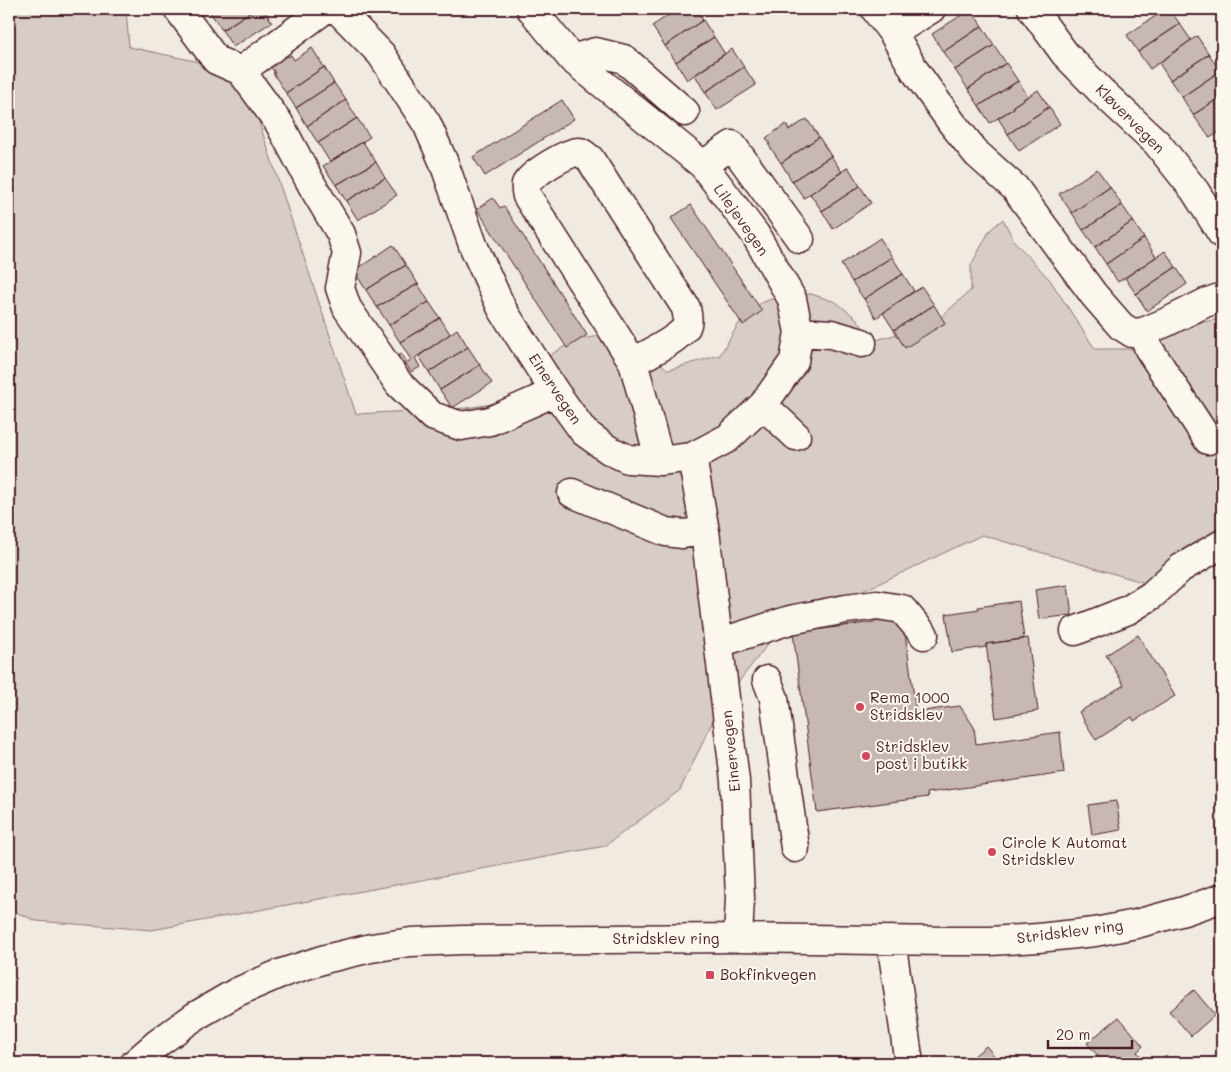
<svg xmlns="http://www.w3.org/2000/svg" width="1231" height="1072" font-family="Mali,sans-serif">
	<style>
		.green { fill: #d8ccc6; stroke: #917678 }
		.building { fill: #c8b8b3; stroke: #4a1f2b }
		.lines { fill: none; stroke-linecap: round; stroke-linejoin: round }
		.minor-casing { stroke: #4a1f2b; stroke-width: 31 }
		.minor { stroke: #fbf7ec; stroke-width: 28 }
		.poi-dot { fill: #d1495b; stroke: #fbf7ec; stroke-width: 2 }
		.labels { text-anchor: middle; stroke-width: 4; stroke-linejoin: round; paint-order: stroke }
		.street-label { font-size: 15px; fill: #4a1f2b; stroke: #fbf7ec }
		.poi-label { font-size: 15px; fill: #4a1f2b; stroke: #fbf7ec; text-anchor: start }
	</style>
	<rect width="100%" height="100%" fill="#f0eae0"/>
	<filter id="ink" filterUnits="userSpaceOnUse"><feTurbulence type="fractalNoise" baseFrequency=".02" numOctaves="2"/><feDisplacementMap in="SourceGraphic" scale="10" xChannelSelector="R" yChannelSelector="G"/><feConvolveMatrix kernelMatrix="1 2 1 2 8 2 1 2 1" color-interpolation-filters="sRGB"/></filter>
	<g filter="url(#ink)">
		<path class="green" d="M 9,9 L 126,9 L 129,47 L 242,71 L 356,414 L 466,408 L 526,399 L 535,374 L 552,354 L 575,340 L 600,336 L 649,353 L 668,370 L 720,355 L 741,320 L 761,303 L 785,294 L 811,294 L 836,302 L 857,319 L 872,341 L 932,325 L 971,290 L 971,265 L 990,230 L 1003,219 L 1014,241 L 1050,280 L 1095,349 L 1141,349 L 1194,323 L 1222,319 L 1222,557 L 1212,560 L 1176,592 L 982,535 L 778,631 L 720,706 L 680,790 L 605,846 L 152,930 L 36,921 L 9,909 Z"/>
		<path class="building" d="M 215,9 L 255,9 L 222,30 L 210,12 Z
			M 255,9 L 263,9 L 272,22 L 233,47 L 222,30 Z
			M 407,9 L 420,9 L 411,15 Z
			M 678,9 L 696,9 L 703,20 L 665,46 L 652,26 Z
			M 971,9 L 982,26 L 943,52 L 932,34 Z
			M 1166,9 L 1169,9 L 1180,24 L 1138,52 L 1127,35 Z
			M 703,20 L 714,37 L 676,62 L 665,46 Z
			M 1180,24 L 1191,40 L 1150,69 L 1138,52 Z
			M 982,26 L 994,45 L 955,70 L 943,52 Z
			M 1197,36 L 1209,54 L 1170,80 L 1159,63 Z
			M 714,37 L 725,54 L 687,80 L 676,62 Z
			M 994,45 L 1006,63 L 968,89 L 955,70 Z
			M 312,48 L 324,67 L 286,93 L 273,73 L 275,73 L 271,67 L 273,66 L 268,59 L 283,50 L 288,57 L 291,55 L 294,60 Z
			M 732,49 L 744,67 L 705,92 L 695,75 L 710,65 L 709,64 Z
			M 1209,54 L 1220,71 L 1182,97 L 1170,80 Z
			M 1006,63 L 1018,81 L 979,106 L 968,89 Z
			M 324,67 L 334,83 L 296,108 L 286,93 Z
			M 744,67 L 756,85 L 717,110 L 705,92 Z
			M 1220,71 L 1222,74 L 1222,96 L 1193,115 L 1182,97 Z
			M 1018,81 L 1028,96 L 1013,106 L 1014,108 L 990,123 L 979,106 Z
			M 334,83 L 346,100 L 307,126 L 296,108 Z
			M 1038,90 L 1049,107 L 1008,134 L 998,118 L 1014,108 L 1013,106 Z
			M 1222,96 L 1222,130 L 1210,138 L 1193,115 Z
			M 346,100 L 357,118 L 318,143 L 307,126 Z
			M 562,100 L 574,119 L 485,176 L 473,157 Z
			M 1049,107 L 1060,124 L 1019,151 L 1008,134 Z
			M 357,118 L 370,137 L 330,162 L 318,143 Z
			M 807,119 L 819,137 L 781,163 L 768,144 L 770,144 L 766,138 L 786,124 L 789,130 Z
			M 819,137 L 831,156 L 792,181 L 781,163 Z
			M 363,142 L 376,162 L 336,185 L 323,166 Z
			M 831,156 L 842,172 L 804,198 L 792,181 Z
			M 376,162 L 385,178 L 346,201 L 336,185 Z
			M 848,167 L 860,186 L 822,211 L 810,194 Z
			M 1097,169 L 1110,187 L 1072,213 L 1059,194 Z
			M 385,178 L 397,195 L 358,220 L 346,201 Z
			M 860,186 L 871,203 L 833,229 L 822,211 Z
			M 1110,187 L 1122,205 L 1083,230 L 1072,213 Z
			M 493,198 L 500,208 L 504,206 L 587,335 L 567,348 L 477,209 Z
			M 691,205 L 762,311 L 743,325 L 671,218 Z
			M 1122,205 L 1133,221 L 1095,247 L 1083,230 Z
			M 1133,221 L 1144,238 L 1106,264 L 1095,247 Z
			M 880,238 L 892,257 L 852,282 L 841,264 Z
			M 1144,238 L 1156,257 L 1118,282 L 1106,264 Z
			M 393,245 L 406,265 L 366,290 L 354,271 Z
			M 1165,251 L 1176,267 L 1136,294 L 1125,278 Z
			M 892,257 L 903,274 L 864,299 L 852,282 Z
			M 406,265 L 418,284 L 377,307 L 366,290 Z
			M 1176,267 L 1187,284 L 1147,311 L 1136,294 Z
			M 903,274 L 914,291 L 876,318 L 864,299 Z
			M 418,284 L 429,302 L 389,325 L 377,307 Z
			M 922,287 L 934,305 L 894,330 L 883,313 L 899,302 L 898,302 Z
			M 429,302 L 440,318 L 400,342 L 389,325 Z
			M 934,305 L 945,323 L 905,348 L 894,330 Z
			M 440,318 L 450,334 L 415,358 L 420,367 L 411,372 L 406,364 L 398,368 L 392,359 L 401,354 L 407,363 L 411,360 L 400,342 Z
			M 457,329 L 468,347 L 429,372 L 419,356 Z
			M 468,347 L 480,365 L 440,390 L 429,372 Z
			M 480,365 L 492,383 L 452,408 L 440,390 Z
			M 1068,585 L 1072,615 L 1039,619 L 1035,590 Z
			M 1019,601 L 1024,639 L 986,644 L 986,647 L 952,652 L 946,614 L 979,609 L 978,607 Z
			M 903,618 L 916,712 L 960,706 L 974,727 L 976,744 L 1060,732 L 1064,773 L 927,793 L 928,797 L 817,812 L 793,633 Z
			M 1138,635 L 1175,696 L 1134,721 L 1132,717 L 1096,740 L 1079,712 L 1124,685 L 1106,655 Z
			M 1028,638 L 1038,711 L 996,718 L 986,644 Z
			M 1116,801 L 1121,830 L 1092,835 L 1088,805 Z
			M 1194,990 L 1215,1015 L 1191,1036 L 1169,1011 Z
			M 1119,1017 L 1143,1046 L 1137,1052 L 1147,1063 L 1104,1063 L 1087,1043 Z
			M 986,1046 L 1000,1063 L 966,1063 Z"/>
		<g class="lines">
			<defs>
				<path id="minor" d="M 178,9 L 216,60 L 241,71 L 279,123 L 313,187 L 341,234 L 347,253 L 340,288 L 347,308 L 399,384 L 432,416 L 461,426 L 490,421 L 555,392
					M 337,9 L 381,54 L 427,124 L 444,163 L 473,245 L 502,309 L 555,392 L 584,432 L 609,450 L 628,459 L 660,461 L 692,457 L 728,438 L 763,405 L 794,361 L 799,332 L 792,299 L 755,234 L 703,165 L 572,59 L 531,9
					M 875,9 L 893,33 L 915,71 L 952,123 L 977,154 L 1015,188 L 1094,295 L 1121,326 L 1132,333 L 1143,332 L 1167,322 L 1205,303 L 1222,297
					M 1032,9 L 1065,54 L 1101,91 L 1157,143 L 1195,191 L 1222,234
					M 893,33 L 931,9
					M 572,59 L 596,52 L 624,59 L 685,112
					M 241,71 L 325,9
					M 703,165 L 732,145 L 800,239
					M 799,332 L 831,334 L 862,343
					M 1143,332 L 1149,349 L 1208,440
					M 633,362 C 646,355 679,339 686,327 C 689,321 687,314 686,308 L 590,159 C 587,157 583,153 580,152 C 571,149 530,175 526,184 C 525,188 526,192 527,196 L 633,362 L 660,461
					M 763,405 L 796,436
					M 692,457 L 705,531 L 735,781 L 740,898 L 738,938
					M 572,493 L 666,532 L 683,534 L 705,531
					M 1075,631 L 1128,610 L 1152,595 L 1181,568 L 1222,544
					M 719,643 L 790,620 L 846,609 L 877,605 L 902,609 L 924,635
					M 767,680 L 774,698 L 795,848
					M 891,940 L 909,1063
					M 135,1063 L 158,1043 L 194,1017 L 237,992 L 279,974 L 325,959 L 371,948 L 411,942 L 463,940 L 738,938 L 947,941 L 990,941 L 1038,938 L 1095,932 L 1136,924 L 1184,911 L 1222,898"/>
			</defs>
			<use href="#minor" class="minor-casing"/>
			<use href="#minor" class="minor"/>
		</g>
	</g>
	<g class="poi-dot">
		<circle cx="860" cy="707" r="5"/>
		<circle cx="866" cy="756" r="5"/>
		<circle cx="992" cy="852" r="5"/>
		<rect x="705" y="970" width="10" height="10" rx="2.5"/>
	</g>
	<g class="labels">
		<g class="street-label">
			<text transform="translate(1130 119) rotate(45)" y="5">Kløvervegen</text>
			<text transform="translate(741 220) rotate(55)" y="5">Lilejevegen</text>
			<text transform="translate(555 389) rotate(56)" y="5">Einervegen</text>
			<text transform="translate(731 751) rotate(-96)" y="5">Einervegen</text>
			<text transform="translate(1070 932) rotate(-7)" y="5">Stridsklev ring</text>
			<text x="666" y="944">Stridsklev ring</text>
		</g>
		<g class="poi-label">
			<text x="870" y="703">Rema 1000<tspan x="870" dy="17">Stridsklev</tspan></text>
			<text x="876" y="752">Stridsklev<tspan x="876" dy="17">post i butikk</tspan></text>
			<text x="1002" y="848">Circle K Automat<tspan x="1002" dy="17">Stridsklev</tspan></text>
			<text x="720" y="980">Bokfinkvegen</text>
		</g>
	</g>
	<rect width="1231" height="1072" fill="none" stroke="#fbf7ec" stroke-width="30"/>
	<rect x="15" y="15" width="1201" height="1042" fill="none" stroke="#4a1f2b" stroke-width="2" filter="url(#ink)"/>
	<path d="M1048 1040v8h84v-8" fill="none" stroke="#4a1f2b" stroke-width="2.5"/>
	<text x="1056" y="1040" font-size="15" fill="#4a1f2b" stroke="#fbf7ec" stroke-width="4" paint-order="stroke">20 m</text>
</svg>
